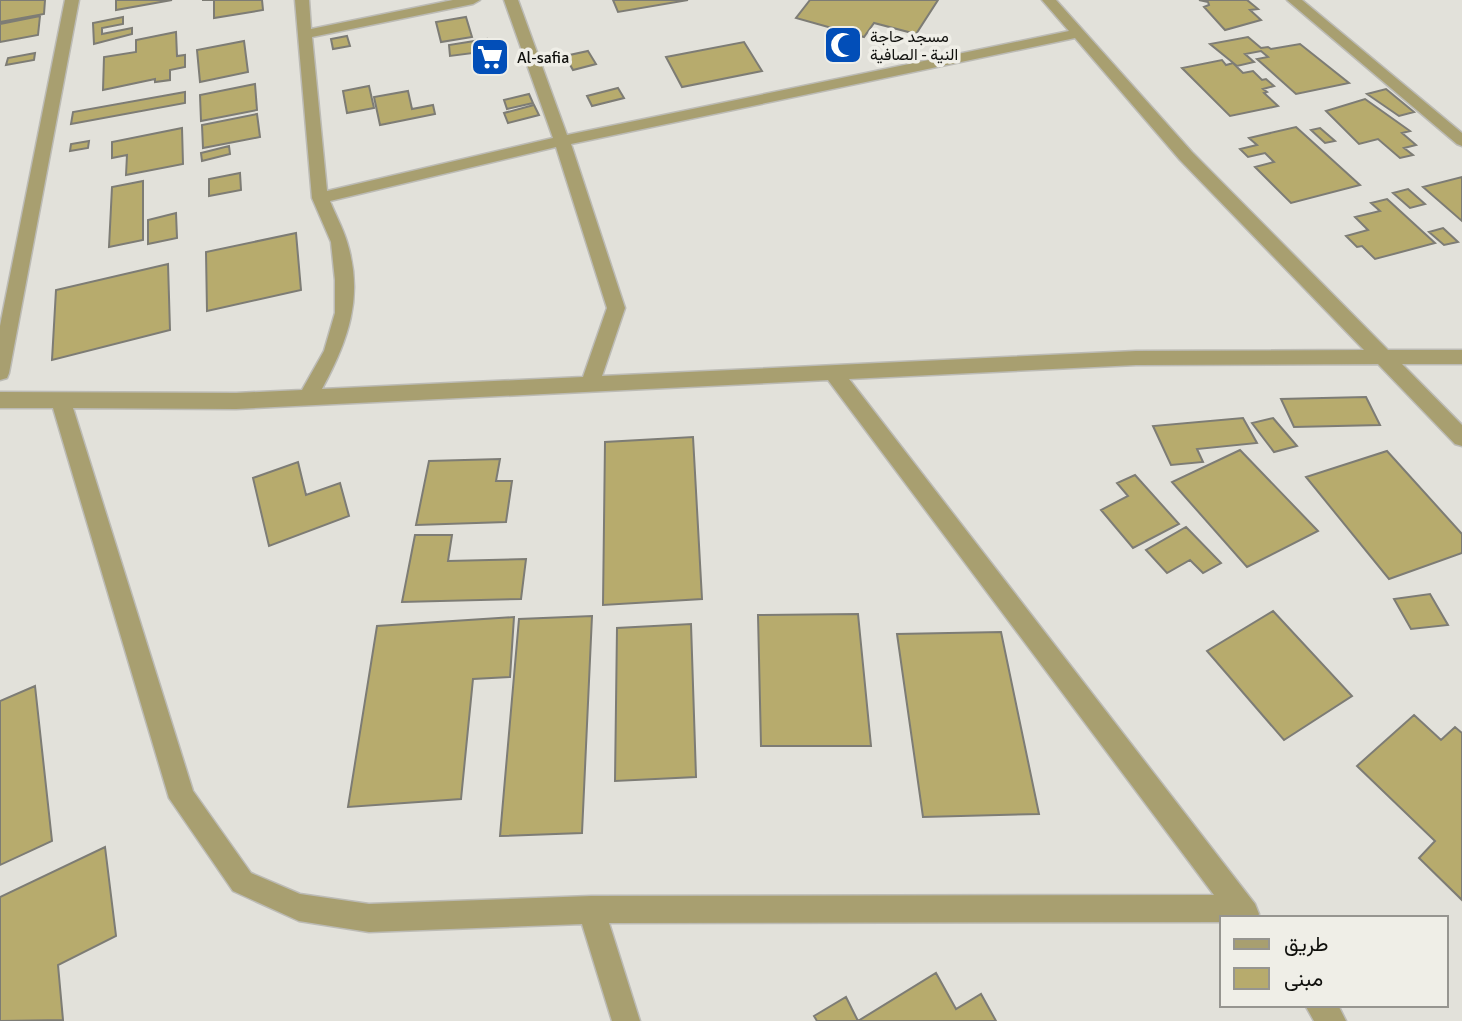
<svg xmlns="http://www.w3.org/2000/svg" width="1462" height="1021" font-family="Signika,Vazirmatn,sans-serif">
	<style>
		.building { fill: #b7ab6d; stroke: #7d7c75; stroke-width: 2 }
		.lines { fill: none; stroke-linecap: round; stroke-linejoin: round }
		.street-casing { stroke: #bcbbb5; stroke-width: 3 }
		.street { fill: #a89f70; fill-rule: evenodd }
		.labels { text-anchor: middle; stroke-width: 7; stroke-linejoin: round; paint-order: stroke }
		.far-poi-label { font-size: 16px; fill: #10100d; stroke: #efeee7; text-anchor: start }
	</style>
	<rect width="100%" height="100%" fill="#e2e1da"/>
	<path class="building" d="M 0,0 L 45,0 L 44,14 L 0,22 Z
		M 116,0 L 172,0 L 116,10 Z
		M 202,0 L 262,0 L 263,10 L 214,18 L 214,0 Z
		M 613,0 L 688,0 L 618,12 Z
		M 810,0 L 938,0 L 916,34 L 874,23 L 864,37 L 796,18 Z
		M 1199,0 L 1247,0 L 1258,9 L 1250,10 L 1261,20 L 1225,30 L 1204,7 L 1209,5 L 1208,2 Z
		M 40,16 L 38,35 L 0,42 L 0,24 Z
		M 123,17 L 123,24 L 102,28 L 102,34 L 132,28 L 132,34 L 94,44 L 93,23 Z
		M 466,17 L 472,37 L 441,42 L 436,22 Z
		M 176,32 L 177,56 L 185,55 L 185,67 L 170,70 L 170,80 L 155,82 L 155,79 L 103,90 L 104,57 L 136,52 L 136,40 Z
		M 347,36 L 350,46 L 333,49 L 331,39 Z
		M 1248,37 L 1261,48 L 1268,47 L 1271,49 L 1300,44 L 1349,83 L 1296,94 L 1257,59 L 1268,57 L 1261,51 L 1245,54 L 1254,62 L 1237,66 L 1210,44 Z
		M 487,39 L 489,51 L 450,56 L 449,45 Z
		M 244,41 L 248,72 L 200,82 L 197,50 Z
		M 744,42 L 762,71 L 682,87 L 666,57 Z
		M 588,51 L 596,64 L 573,70 L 565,56 Z
		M 35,53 L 34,60 L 6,65 L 8,58 Z
		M 1222,60 L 1226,65 L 1233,63 L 1243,73 L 1253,71 L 1262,80 L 1266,79 L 1274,86 L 1263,89 L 1267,92 L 1264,93 L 1278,106 L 1230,116 L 1182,68 Z
		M 255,84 L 257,110 L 201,121 L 200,95 Z
		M 369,86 L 374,108 L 347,113 L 343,91 Z
		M 618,88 L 624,98 L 592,106 L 587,96 Z
		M 1386,89 L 1414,112 L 1399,116 L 1367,94 Z
		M 408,91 L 412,109 L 433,105 L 435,114 L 380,125 L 374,97 Z
		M 185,92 L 185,103 L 71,124 L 73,112 Z
		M 529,94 L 533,103 L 507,109 L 504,100 Z
		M 1365,99 L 1410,131 L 1402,133 L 1416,145 L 1404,148 L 1413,155 L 1400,158 L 1378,139 L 1359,144 L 1326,111 Z
		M 534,105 L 539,115 L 508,123 L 504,113 Z
		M 257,114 L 260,137 L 203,148 L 202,125 Z
		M 1296,127 L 1360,185 L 1291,203 L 1255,167 L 1274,162 L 1265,153 L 1248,157 L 1240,149 L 1257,145 L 1249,138 Z
		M 182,128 L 183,164 L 126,175 L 127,155 L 112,158 L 112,142 Z
		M 1320,128 L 1335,141 L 1325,143 L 1311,130 Z
		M 89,141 L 88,148 L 70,151 L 71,144 Z
		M 229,146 L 230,154 L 202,161 L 201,153 Z
		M 240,173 L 241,190 L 209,196 L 209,179 Z
		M 1462,177 L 1462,221 L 1423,187 Z
		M 143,181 L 143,240 L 109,247 L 112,187 Z
		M 1408,189 L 1425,204 L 1410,208 L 1393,193 Z
		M 1387,199 L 1435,243 L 1375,259 L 1362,246 L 1357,247 L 1346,236 L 1368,230 L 1355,217 L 1380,211 L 1371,203 Z
		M 176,213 L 177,238 L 148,244 L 148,220 Z
		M 1443,228 L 1458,242 L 1444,245 L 1429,232 Z
		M 296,233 L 301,290 L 207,311 L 206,252 Z
		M 168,264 L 170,330 L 52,360 L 56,290 Z
		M 1366,397 L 1380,425 L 1294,427 L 1281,399 Z
		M 1243,418 L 1257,443 L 1197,449 L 1203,462 L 1171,465 L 1153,426 Z
		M 1273,418 L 1297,446 L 1274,452 L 1252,423 Z
		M 693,437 L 702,599 L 603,605 L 605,442 Z
		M 1240,450 L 1318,531 L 1247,567 L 1172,482 Z
		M 1387,451 L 1462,534 L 1462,553 L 1389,579 L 1306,477 Z
		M 500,459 L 496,481 L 512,481 L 506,522 L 416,525 L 429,461 Z
		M 298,462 L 306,495 L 340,483 L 349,516 L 269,546 L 253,478 Z
		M 1135,475 L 1179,524 L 1133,548 L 1101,510 L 1128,496 L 1117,483 Z
		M 1186,527 L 1221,563 L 1203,573 L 1190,560 L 1167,573 L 1146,550 Z
		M 415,535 L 452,535 L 448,561 L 526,559 L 521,599 L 402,602 Z
		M 1430,594 L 1448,625 L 1411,629 L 1394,599 Z
		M 1273,611 L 1352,696 L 1284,740 L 1207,651 Z
		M 858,614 L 871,746 L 761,746 L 758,615 Z
		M 592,616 L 582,833 L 500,836 L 519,619 Z
		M 514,617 L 510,677 L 473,679 L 461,799 L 348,807 L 377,626 Z
		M 691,624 L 696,777 L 615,781 L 617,628 Z
		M 1001,632 L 1039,814 L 923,817 L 897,634 Z
		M 35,686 L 52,841 L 0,865 L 0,701 Z
		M 1414,715 L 1441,740 L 1455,727 L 1462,733 L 1462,900 L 1419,858 L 1435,841 L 1357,766 Z
		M 105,847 L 116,936 L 58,965 L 63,1020 L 0,1021 L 0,897 Z
		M 936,973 L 956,1009 L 981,994 L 996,1021 L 858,1021 Z
		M 846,997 L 858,1021 L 817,1021 L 814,1016 Z"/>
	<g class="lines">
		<defs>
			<path id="street" d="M 65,0 L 79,0 L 9,373 L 7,378 L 0,380 L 0,326 Z
				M 295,0 L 309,0 L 311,29 L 453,0 L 480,0 L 473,4 L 312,37 L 327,191 L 553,138 L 504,0 L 518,0 L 567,135 L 1069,31 L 1042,0 L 1056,0 L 1192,152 L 1388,350 L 1462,350 L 1462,364 L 1402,364 L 1462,425 L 1462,446 L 1455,444 L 1378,364 L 1136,365 L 849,379 L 1255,904 L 1259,914 L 1257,918 L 1222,918 L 1222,922 L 609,923 L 640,1021 L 612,1021 L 582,924 L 369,932 L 299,921 L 233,891 L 169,798 L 53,408 L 0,408 L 0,392 L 236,393 L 302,390 L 324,351 L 335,313 L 335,280 L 331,242 L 312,198 ZM 1075,38 L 1180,160 L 1364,350 L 1136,351 L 602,376 L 625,308 L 571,144 ZM 556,147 L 607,308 L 583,377 L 322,389 C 348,341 364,297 347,242 C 343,228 335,214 330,201 ZM 828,380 L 1214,895 L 591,896 L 369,904 L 300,894 L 251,873 L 193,791 L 73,408 L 236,409 Z
				M 1287,0 L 1302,0 L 1462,133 L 1462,146 L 1457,144 Z
				M 1305,1005 L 1338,1005 L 1346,1021 L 1314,1021 Z"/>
		</defs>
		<use href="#street" class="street-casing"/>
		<use href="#street" class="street"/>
	</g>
	<defs>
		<symbol id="mosque-square" viewBox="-11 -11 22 22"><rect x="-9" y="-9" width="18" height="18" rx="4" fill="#024eb8" stroke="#efeee7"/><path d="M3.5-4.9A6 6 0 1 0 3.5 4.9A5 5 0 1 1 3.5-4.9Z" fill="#fff"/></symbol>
		<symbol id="supermarket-square" viewBox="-11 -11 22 22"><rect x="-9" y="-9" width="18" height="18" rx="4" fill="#024eb8" stroke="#efeee7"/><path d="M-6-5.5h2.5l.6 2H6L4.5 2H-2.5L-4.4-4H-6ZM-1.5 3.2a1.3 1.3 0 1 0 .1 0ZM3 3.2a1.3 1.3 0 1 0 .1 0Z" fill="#fff"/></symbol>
	</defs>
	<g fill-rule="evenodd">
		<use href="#mosque-square" x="821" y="23" width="44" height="44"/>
		<use href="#supermarket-square" x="468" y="35" width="44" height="44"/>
	</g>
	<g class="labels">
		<g class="far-poi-label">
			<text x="870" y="42">مسجد حاجة<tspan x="870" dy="18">النية - الصافية</tspan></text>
			<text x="517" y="63">Al-safia</text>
		</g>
	</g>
	<rect x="1220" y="916" width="228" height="91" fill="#efeee7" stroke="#969590" stroke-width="2"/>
	<rect x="1234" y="939" width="35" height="10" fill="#a89f70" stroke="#969590" stroke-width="2"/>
	<text x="1284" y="951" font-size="21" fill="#10100d">طريق</text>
	<rect x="1234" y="968" width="35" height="21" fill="#b7ab6d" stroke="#969590" stroke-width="2"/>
	<text x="1284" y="986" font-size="21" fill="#10100d">مبنى</text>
</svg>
